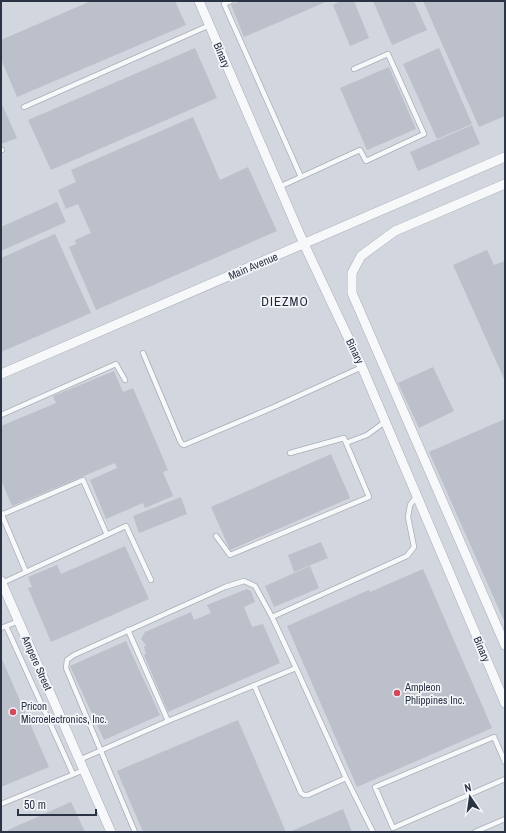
<svg xmlns="http://www.w3.org/2000/svg" width="506" height="833" font-family="'Archivo Narrow',sans-serif">
	<style>
		.built { fill: #d2d6de }
		.building { fill: #bbc0ca }
		.lines { fill: none; stroke-linecap: round; stroke-linejoin: round }
		.lane-casing { stroke: #a9aeb7; stroke-width: 6 }
		.street-casing { stroke: #a9aeb7; stroke-width: 10 }
		.lane { stroke: #f7f8fa; stroke-width: 4.5 }
		.street { stroke: #f7f8fa; stroke-width: 9 }
		.poi-dot { fill: #d1495b; stroke: #f4f6f9; stroke-width: 1.5 }
		.labels { text-anchor: middle; stroke-width: 3.5; stroke-linejoin: round; paint-order: stroke }
		.street-label { font-size: 11px; fill: #2b3445; stroke: #f4f6f9 }
		.poi-label { font-size: 11px; fill: #2b3445; stroke: #f4f6f9; text-anchor: start }
		.quarter-label { font-size: 13px; letter-spacing: 1px; fill: #1d2536; stroke: #f4f6f9 }
	</style>
	<rect width="100%" height="100%" fill="#e4e7ec"/>
	<path class="built" d="M 1,1 L 505,1 L 505,832 L 1,832 Z"/>
	<path class="building" d="M 91,1 L 175,1 L 186,25 L 17,97 L 1,59 L 1,40 Z
		M 241,1 L 328,1 L 244,37 L 231,5 Z
		M 341,1 L 354,1 L 369,38 L 350,46 L 333,5 Z
		M 373,1 L 414,1 L 427,30 L 392,45 Z
		M 423,1 L 505,1 L 505,116 L 479,127 Z
		M 195,48 L 217,98 L 51,170 L 28,120 Z
		M 439,48 L 472,124 L 437,139 L 403,64 Z
		M 389,67 L 416,129 L 367,150 L 340,88 Z
		M 1,102 L 17,138 L 1,144 Z
		M 193,117 L 220,180 L 248,167 L 277,231 L 96,310 L 69,247 L 76,244 L 75,240 L 91,233 L 78,204 L 66,209 L 58,190 L 76,182 L 71,170 Z
		M 472,125 L 480,144 L 418,171 L 410,152 Z
		M 57,202 L 66,222 L 1,251 L 1,227 Z
		M 55,234 L 91,313 L 1,352 L 1,258 Z
		M 487,250 L 494,265 L 505,261 L 505,381 L 453,265 Z
		M 433,367 L 454,411 L 419,428 L 398,383 Z
		M 114,371 L 123,392 L 133,388 L 168,470 L 163,472 L 173,496 L 145,508 L 143,503 L 106,519 L 90,480 L 117,468 L 115,463 L 12,506 L 1,480 L 1,426 L 56,403 L 53,396 Z
		M 505,419 L 505,623 L 429,452 Z
		M 331,454 L 350,498 L 230,550 L 211,507 Z
		M 181,497 L 187,514 L 139,533 L 133,516 Z
		M 321,542 L 328,558 L 294,572 L 288,555 Z
		M 125,546 L 149,599 L 51,642 L 28,588 L 32,587 L 28,577 L 57,565 L 61,574 Z
		M 310,566 L 319,588 L 274,607 L 265,586 Z
		M 423,569 L 492,728 L 357,787 L 287,626 L 369,590 L 370,592 Z
		M 247,589 L 251,591 L 255,602 L 244,607 L 252,627 L 263,624 L 280,663 L 168,712 L 144,655 L 146,654 L 144,647 L 146,645 L 141,639 L 145,632 L 191,612 L 194,620 L 211,613 L 207,605 Z
		M 126,641 L 160,715 L 104,740 L 70,666 Z
		M 1,657 L 49,767 L 1,787 Z
		M 238,720 L 286,832 L 143,832 L 117,771 Z
		M 71,802 L 85,832 L 9,832 L 8,830 Z
		M 343,809 L 352,832 L 289,832 Z"/>
	<g class="lines">
		<defs>
			<path id="lane" d="M 231,1 L 224,4 L 301,177
				M 24,107 L 210,25
				M 1,150 L 2,150
				M 279,187 L 360,150 L 366,161 L 424,134 L 388,54 L 354,69
				M 143,353 L 180,441 L 182,444 L 184,445 L 274,407 L 362,367
				M 1,415 L 116,364 L 125,380
				M 346,443 L 367,435 L 386,421
				M 1,513 L 26,572
				M 1,515 L 83,480 L 107,535
				M 216,536 L 230,555 L 369,497 L 344,438 L 290,453
				M 2,583 L 126,526 L 151,580
				M 272,617 L 407,556 L 414,547 L 408,517 L 410,505 L 417,496
				M 6,626 L 73,774
				M 1,628 L 19,621
				M 128,630 L 168,721
				M 254,685 L 301,793 L 304,795 L 308,795 L 346,778
				M 79,760 L 168,721 L 296,668
				M 505,762 L 494,737 L 375,787 L 393,828 L 505,779
				M 1,804 L 84,770
				M 135,832 L 66,668 L 67,660 L 74,655 L 225,587 L 244,581 L 255,586 L 272,617 L 296,668 L 346,778 L 373,832
				M 475,832 L 505,819"/>
			<path id="street" d="M 199,1 L 304,244 L 362,367 L 505,703
				M 505,184 L 395,231 L 361,256 L 352,273 L 352,293 L 505,645
				M 1,374 L 505,157
				M 1,581 L 111,832"/>
		</defs>
		<use href="#lane" class="lane-casing"/>
		<use href="#street" class="street-casing"/>
		<use href="#lane" class="lane"/>
		<use href="#street" class="street"/>
	</g>
	<g class="poi-dot">
		<circle cx="397" cy="693" r="4"/>
		<circle cx="13" cy="712" r="4"/>
	</g>
	<g class="labels">
		<g class="street-label">
			<text transform="translate(222 55) rotate(67)" y="4">Binary</text>
			<text transform="translate(253 266) rotate(-23)" y="4">Main Avenue</text>
			<text transform="translate(355 351) rotate(64)" y="4">Binary</text>
			<text transform="translate(482 649) rotate(67)" y="4">Binary</text>
			<text transform="translate(37 663) rotate(66)" y="4">Ampere Street</text>
		</g>
		<g class="poi-label">
			<text x="405" y="691">Ampleon<tspan x="405" dy="13">Phlippines Inc.</tspan></text>
			<text x="21" y="710">Pricon<tspan x="21" dy="13">Microelectronics, Inc.</tspan></text>
		</g>
		<g class="quarter-label">
			<text x="285" y="306">DIEZMO</text>
		</g>
	</g>
	<rect width="506" height="833" fill="none" stroke="#2b3445" stroke-width="4"/>
	<g transform="translate(470 797) rotate(347)" stroke="#f4f6f9" stroke-width="3" paint-order="stroke">
	<path d="M0-3L7 15L0 10L-7 15Z" fill="#2b3445"/>
	<text y="-6" font-size="11" font-weight="bold" text-anchor="middle" fill="#2b3445">N</text>
	</g>
	<path d="M18 809v6h78v-6" fill="none" stroke="#2b3445" stroke-width="2"/>
	<text x="24" y="809" font-size="12" fill="#2b3445" stroke="#f4f6f9" stroke-width="3" paint-order="stroke">50 m</text>
</svg>
